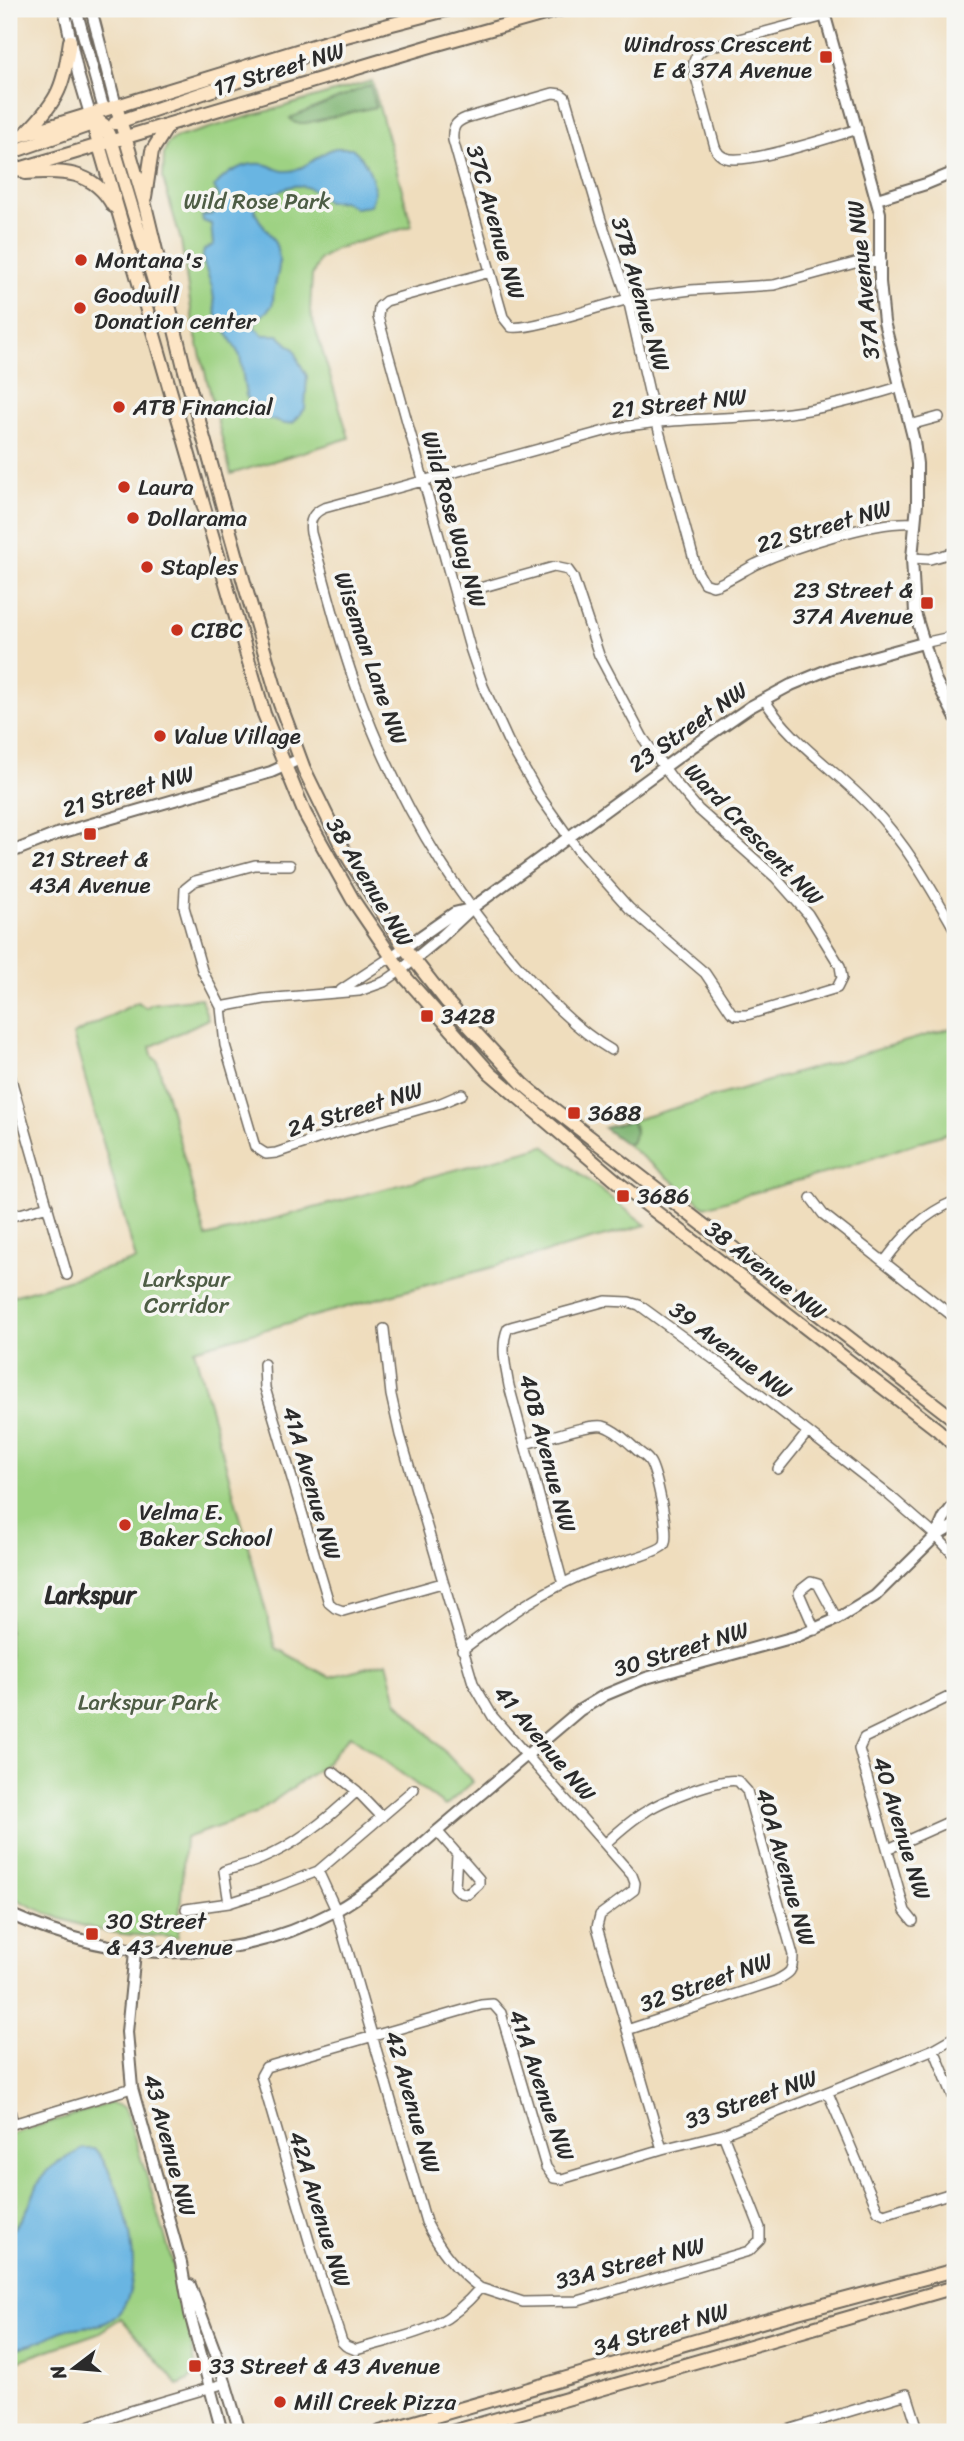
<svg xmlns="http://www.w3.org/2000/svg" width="964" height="2441" font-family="Sriracha,sans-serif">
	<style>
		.green { fill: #9ed283; stroke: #647e57; stroke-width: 2 }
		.forest { fill: #7eb471; stroke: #54704e; stroke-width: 2 }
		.water { fill: #69b5e2; stroke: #4a7086; stroke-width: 2 }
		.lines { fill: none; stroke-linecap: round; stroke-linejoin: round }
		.minor-casing { stroke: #70695e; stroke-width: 12 }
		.tertiary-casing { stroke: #70695e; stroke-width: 14 }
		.secondary-casing { stroke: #70695e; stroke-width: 16 }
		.minor { stroke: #fff; stroke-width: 9 }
		.tertiary { stroke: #fff; stroke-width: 10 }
		.secondary { stroke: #fde5c5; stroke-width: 12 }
		.poi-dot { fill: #c8321e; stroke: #f6f6f2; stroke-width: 2.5 }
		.labels { text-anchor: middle; stroke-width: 7; stroke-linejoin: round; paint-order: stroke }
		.poi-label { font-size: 23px; fill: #2b2b2b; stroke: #f6f6f2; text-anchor: start }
		.street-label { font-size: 23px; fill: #2b2b2b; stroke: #f6f6f2 }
		.park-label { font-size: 23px; fill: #4e5d45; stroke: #f6f6f2 }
		.neighbourhood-label { font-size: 24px; font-weight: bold; fill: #2b2b2b; stroke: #f6f6f2 }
	</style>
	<rect width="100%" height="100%" fill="#f6f6f2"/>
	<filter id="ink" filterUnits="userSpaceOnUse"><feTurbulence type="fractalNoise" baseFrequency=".0143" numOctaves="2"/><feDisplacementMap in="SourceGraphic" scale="14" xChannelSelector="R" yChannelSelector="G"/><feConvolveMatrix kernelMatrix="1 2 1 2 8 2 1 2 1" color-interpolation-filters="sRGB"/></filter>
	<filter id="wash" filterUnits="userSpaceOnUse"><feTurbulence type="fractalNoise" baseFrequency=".00686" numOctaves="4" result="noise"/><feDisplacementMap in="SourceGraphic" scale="28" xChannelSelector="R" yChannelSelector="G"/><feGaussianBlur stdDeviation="1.57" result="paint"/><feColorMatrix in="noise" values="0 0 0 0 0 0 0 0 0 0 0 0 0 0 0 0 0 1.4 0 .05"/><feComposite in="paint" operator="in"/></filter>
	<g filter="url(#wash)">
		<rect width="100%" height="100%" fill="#efddbd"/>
		<path class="green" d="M 372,81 L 412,226 L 335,249 L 319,260 L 312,276 L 310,311 L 349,438 L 231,474 L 194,329 L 181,241 L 163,179 L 164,154 L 167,144 L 175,138 Z
			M 201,998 L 208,1019 L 150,1047 L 153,1058 L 157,1060 L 206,1237 L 544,1146 L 646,1225 L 194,1349 L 276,1648 L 329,1677 L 387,1662 L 397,1701 L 473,1782 L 445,1806 L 350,1735 L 323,1766 L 255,1814 L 185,1838 L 178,1937 C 160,1936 141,1936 123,1934 C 85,1929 43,1914 9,1895 L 9,1297 L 136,1260 L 73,1035 L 138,1002 L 146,1008 L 151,1004 Z
			M 955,1027 L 955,1131 C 908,1144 862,1164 815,1176 C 778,1186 741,1196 705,1207 L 626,1144 L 631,1143 C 634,1136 639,1126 630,1121 Z
			M 111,2103 L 124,2107 L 127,2114 C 153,2198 183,2283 196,2371 L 189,2380 L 178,2385 L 121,2318 L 98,2333 L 9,2364 L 9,2216 L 16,2205 L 9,2192 L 9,2135 Z"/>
		<path class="forest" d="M 370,85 L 376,107 L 306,123 L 295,123 L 290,118 Z
			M 630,1121 L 632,1122 L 635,1132 L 631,1143 L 626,1144 L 604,1128 Z"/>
		<path class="water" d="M 335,148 L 352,148 C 367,160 382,189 369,206 L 355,208 L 343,201 L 327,202 C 319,192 306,184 293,186 C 287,187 282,191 277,192 C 265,195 260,194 254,206 C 256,222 272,232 277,248 C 282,266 277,275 274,291 C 272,297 275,302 271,307 C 265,315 256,317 254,327 L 263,335 L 278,335 L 295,350 L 299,362 L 307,376 L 305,409 L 293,423 L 285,424 L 261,417 L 246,396 L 240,356 L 216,314 L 212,287 L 202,258 L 204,250 L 213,245 L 211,224 L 203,221 L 202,216 L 212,214 L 221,207 L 220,198 L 214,187 C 226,172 247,160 267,165 C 274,167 280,172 287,171 C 305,171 318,153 335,148 Z
			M 82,2149 L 95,2149 C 123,2181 158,2296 107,2322 C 94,2328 78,2326 65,2330 C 58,2332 51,2336 45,2339 C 33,2344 21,2347 9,2351 L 9,2233 C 17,2225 24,2217 29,2206 C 34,2195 36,2184 44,2175 C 54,2163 68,2157 82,2149 Z"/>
	</g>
	<g filter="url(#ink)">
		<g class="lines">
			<defs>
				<path id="minor" d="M 825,16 L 705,48 C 696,54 692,60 694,70 L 715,147 C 717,153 720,156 726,158 C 748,165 832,137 858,129
					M 881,261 L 855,263 L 774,285 L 691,290 L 637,297 C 611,302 530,331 511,327 L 503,317 L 453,140 C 452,128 455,122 466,118 L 553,93 L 561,94 L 565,97 L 601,220 L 628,299 L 652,405 L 697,571 L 704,583 L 713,586 L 717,585 C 731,579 743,571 756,564 C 793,547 875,520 914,523
					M 910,425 L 939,417
					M 912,558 L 930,559 L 955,552
					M 455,595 L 554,567 L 568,570 L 573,577 L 599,655 L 643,738 L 674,781 L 698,809 L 776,878 L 808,914 L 840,966 L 842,978 L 837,988 L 747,1015 L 736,1015 L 731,1012 L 705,973 L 629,908 L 580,853 L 541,798 L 508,741 L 483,686 L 470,648 L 378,317 L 379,307 L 386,301 L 490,272
					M 923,643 L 955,636
					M 764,699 C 791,743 835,769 870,806 C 905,842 930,886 955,930
					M 290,865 L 255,865 L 195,881 L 185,889 L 184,907 L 202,970 L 221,1007 L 225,1045 L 255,1147 L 266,1154 L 276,1153 L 317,1139 L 441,1103 L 462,1094
					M 341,990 L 391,957
					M 221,1007 L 264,999 L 359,991 L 384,982 L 400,971
					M 611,1050 C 575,1029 545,996 517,965 C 445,882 390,785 354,681 C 337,633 325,582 311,533 C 309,521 312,513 324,508 L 612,429 C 671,417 730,420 789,413 C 827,408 863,398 899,387
					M 9,1072 L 67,1275
					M 811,1198 L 823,1214 L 955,1318
					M 9,1217 L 48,1206
					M 884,1262 C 904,1235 923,1214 955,1201
					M 384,1329 L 391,1395 L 400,1435 L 473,1683 L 493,1717 L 632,1875 L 635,1883 L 634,1890 L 600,1915 L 597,1927 L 662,2149
					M 264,1364 L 265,1388 L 329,1603 L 335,1608 L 343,1611 L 442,1583
					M 778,1469 L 807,1433
					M 563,1584 L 509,1386 C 506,1369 500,1345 508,1328 L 514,1326 L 606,1301 L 629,1302 L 639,1305 L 727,1369 L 890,1496 L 936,1536 L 955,1556
					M 815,1630 L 799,1593 L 802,1589 L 811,1582 L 818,1584 L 837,1619
					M 462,1650 C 503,1619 545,1588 594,1570 C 607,1566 658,1553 664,1545 C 671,1536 656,1472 650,1462 C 647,1457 642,1454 638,1451 C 628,1442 616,1430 603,1426 C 589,1423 542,1440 525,1444
					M 333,1772 L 357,1791
					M 382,1817 L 357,1791 C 329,1818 297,1844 261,1859 C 249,1864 236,1867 224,1871 L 229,1903 L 269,1890 L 318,1871 L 414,1789
					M 437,1831 L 479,1879 L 479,1884 L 468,1894 L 461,1893 L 455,1887 L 457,1855
					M 606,1843 C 618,1832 631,1820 645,1812 C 661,1801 720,1777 738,1781 L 747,1791 L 793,1955 C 793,1972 790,1973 775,1981 L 627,2030
					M 888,1849 L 955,1819
					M 318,1871 L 336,1910 L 426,2222 C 440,2250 455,2269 480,2288
					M 186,1909 L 229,1903
					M 913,1921 L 905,1911 L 859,1749 L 864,1738 L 955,1694
					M 934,2049 L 955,2101
					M 828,2093 L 878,2211 L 884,2214 L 955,2192
					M 9,2106 L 13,2123
					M 9,2125 L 132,2088
					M 723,2134 L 760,2228 L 760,2240 L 749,2251 L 578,2301 L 523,2302 L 480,2288 C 441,2334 411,2333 356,2350 L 346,2346 L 342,2342 L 310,2244 L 261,2076 L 266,2067 L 481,2005 L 493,2004 L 501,2013 L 546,2167 L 554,2178 L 562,2179 L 662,2149 L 723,2134 L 934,2049 L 955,2037
					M 73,2432 L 127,2412 L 226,2383
					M 781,2432 L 907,2394 L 919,2432"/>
				<path id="tertiary" d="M 64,9 L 78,74 L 90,114
					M 76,9 L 104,110
					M 91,9 L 116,106
					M 823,9 L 880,213 L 880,282 L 884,322 L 914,441 L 917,464 L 917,504 L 912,558 L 915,613 L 935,679 L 955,717
					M 877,199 L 926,184 L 955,172
					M 9,853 L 57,834 L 271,772 L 300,759
					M 391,957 L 454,913 L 470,909
					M 400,971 L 439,939 L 472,908 L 692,747 L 750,707 L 791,685 L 832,668 L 923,643
					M 936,1536 L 944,1518 L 955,1503
					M 9,1914 C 118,1963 227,1968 335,1911 C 370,1892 405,1859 435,1833 C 483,1792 532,1751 580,1710 L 605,1695 L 646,1678 L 798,1636 L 837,1619 L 875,1596 L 936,1536 L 955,1525
					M 135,1952 L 127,2032 L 132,2088 L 181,2263 L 190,2314 L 222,2432
					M 190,2285 L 219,2362 L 240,2432"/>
				<path id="secondary" d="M 116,106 L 144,201 L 184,367 L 245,586 L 280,704 L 304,769 L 343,849 L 404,947 L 447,1002 L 523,1084 L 542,1100 L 955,1420
					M 90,114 L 264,714 L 305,814 L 353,900 L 406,978 L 490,1073 L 621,1185 L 938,1430 L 955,1446
					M 90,115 L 104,125 L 112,142 L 163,311
					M 115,123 L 274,69 L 297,60 L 310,51
					M 27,132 C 60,98 63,87 70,41
					M 9,139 L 346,36 L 450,9
					M 9,153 L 98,122
					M 9,172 L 434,45 L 562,9
					M 25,173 C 61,170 94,170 113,206
					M 145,197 L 152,151 L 169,124
					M 380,2432 L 775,2318 L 955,2270
					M 452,2432 L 955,2287"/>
			</defs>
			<use href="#minor" class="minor-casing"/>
			<use href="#tertiary" class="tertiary-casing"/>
			<use href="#secondary" class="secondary-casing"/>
			<use href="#minor" class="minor"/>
			<use href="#tertiary" class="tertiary"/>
			<use href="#secondary" class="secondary"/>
		</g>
	</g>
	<g class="poi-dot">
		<rect x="819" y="50" width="14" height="14" rx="3.5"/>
		<circle cx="81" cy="260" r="7"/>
		<circle cx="80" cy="308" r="7"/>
		<circle cx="119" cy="407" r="7"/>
		<circle cx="124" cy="487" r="7"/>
		<circle cx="133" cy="518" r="7"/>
		<circle cx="147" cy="567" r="7"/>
		<rect x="920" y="596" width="14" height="14" rx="3.5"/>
		<circle cx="177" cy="630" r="7"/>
		<circle cx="160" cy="736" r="7"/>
		<rect x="83" y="827" width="14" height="14" rx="3.5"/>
		<rect x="420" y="1009" width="14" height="14" rx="3.5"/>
		<rect x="567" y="1106" width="14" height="14" rx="3.5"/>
		<rect x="616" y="1189" width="14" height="14" rx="3.5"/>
		<circle cx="125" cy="1525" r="7"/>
		<rect x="85" y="1927" width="14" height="14" rx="3.5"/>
		<rect x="188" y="2359" width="14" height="14" rx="3.5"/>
		<circle cx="280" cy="2402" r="7"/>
	</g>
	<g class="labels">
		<g class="poi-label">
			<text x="812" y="52" text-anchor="end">Windross Crescent<tspan x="812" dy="26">E &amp; 37A Avenue</tspan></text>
			<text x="95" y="268">Montana's</text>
			<text x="94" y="303">Goodwill<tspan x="94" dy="26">Donation center</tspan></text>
			<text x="133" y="415">ATB Financial</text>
			<text x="138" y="495">Laura</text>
			<text x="147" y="526">Dollarama</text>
			<text x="161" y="575">Staples</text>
			<text x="913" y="598" text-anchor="end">23 Street &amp;<tspan x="913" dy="26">37A Avenue</tspan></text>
			<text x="191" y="638">CIBC</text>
			<text x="174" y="744">Value Village</text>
			<text x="90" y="867" text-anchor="middle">21 Street &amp;<tspan x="90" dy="26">43A Avenue</tspan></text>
			<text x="441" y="1024">3428</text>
			<text x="588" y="1121">3688</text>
			<text x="637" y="1204">3686</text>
			<text x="139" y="1520">Velma E.<tspan x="139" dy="26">Baker School</tspan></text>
			<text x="106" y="1929">30 Street<tspan x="106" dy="26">&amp; 43 Avenue</tspan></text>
			<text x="209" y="2374">33 Street &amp; 43 Avenue</text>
			<text x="294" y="2410">Mill Creek Pizza</text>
		</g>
		<g class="street-label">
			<text transform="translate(279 69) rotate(-17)" y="8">17 Street NW</text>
			<text transform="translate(496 222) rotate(74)" y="8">37C Avenue NW</text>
			<text transform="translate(863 280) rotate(-96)" y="8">37A Avenue NW</text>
			<text transform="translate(641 294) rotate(74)" y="8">37B Avenue NW</text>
			<text transform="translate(679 403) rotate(-6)" y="8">21 Street NW</text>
			<text transform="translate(454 519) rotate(74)" y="8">Wild Rose Way NW</text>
			<text transform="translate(824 526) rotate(-16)" y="8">22 Street NW</text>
			<text transform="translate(371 658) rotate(71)" y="8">Wiseman Lane NW</text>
			<text transform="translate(688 727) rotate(-35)" y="8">23 Street NW</text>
			<text transform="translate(128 791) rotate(-16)" y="8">21 Street NW</text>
			<text transform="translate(754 834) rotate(46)" y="8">Ward Crescent NW</text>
			<text transform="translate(370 882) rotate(59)" y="8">38 Avenue NW</text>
			<text transform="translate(355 1109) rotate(-17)" y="8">24 Street NW</text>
			<text transform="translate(766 1270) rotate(38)" y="8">38 Avenue NW</text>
			<text transform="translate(731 1350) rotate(37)" y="8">39 Avenue NW</text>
			<text transform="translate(548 1453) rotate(75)" y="8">40B Avenue NW</text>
			<text transform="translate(312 1483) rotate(74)" y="8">41A Avenue NW</text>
			<text transform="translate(681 1649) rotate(-17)" y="8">30 Street NW</text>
			<text transform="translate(545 1743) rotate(50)" y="8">41 Avenue NW</text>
			<text transform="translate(902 1828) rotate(73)" y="8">40 Avenue NW</text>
			<text transform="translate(786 1867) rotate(74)" y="8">40A Avenue NW</text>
			<text transform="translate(706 1982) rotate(-19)" y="8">32 Street NW</text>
			<text transform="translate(542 2085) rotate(71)" y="8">41A Avenue NW</text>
			<text transform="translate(751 2099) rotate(-19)" y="8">33 Street NW</text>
			<text transform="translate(413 2102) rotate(74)" y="8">42 Avenue NW</text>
			<text transform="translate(170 2145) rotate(75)" y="8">43 Avenue NW</text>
			<text transform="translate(320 2209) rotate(73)" y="8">42A Avenue NW</text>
			<text transform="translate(630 2263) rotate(-14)" y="8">33A Street NW</text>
			<text transform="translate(661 2329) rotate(-16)" y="8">34 Street NW</text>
		</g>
		<g class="park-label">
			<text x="257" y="209">Wild Rose Park</text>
			<text x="186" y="1287">Larkspur<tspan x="186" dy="26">Corridor</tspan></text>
			<text x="148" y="1710">Larkspur Park</text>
		</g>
		<g class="neighbourhood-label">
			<text x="90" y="1603">Larkspur</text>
		</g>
	</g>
	<rect width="964" height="2441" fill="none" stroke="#f6f6f2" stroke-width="35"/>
	<g transform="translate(74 2368) rotate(254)" stroke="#f6f6f2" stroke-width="5" paint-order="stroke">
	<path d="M0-5L12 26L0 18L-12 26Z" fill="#2b2b2b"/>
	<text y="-10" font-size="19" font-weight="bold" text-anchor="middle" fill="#2b2b2b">N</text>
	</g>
</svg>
